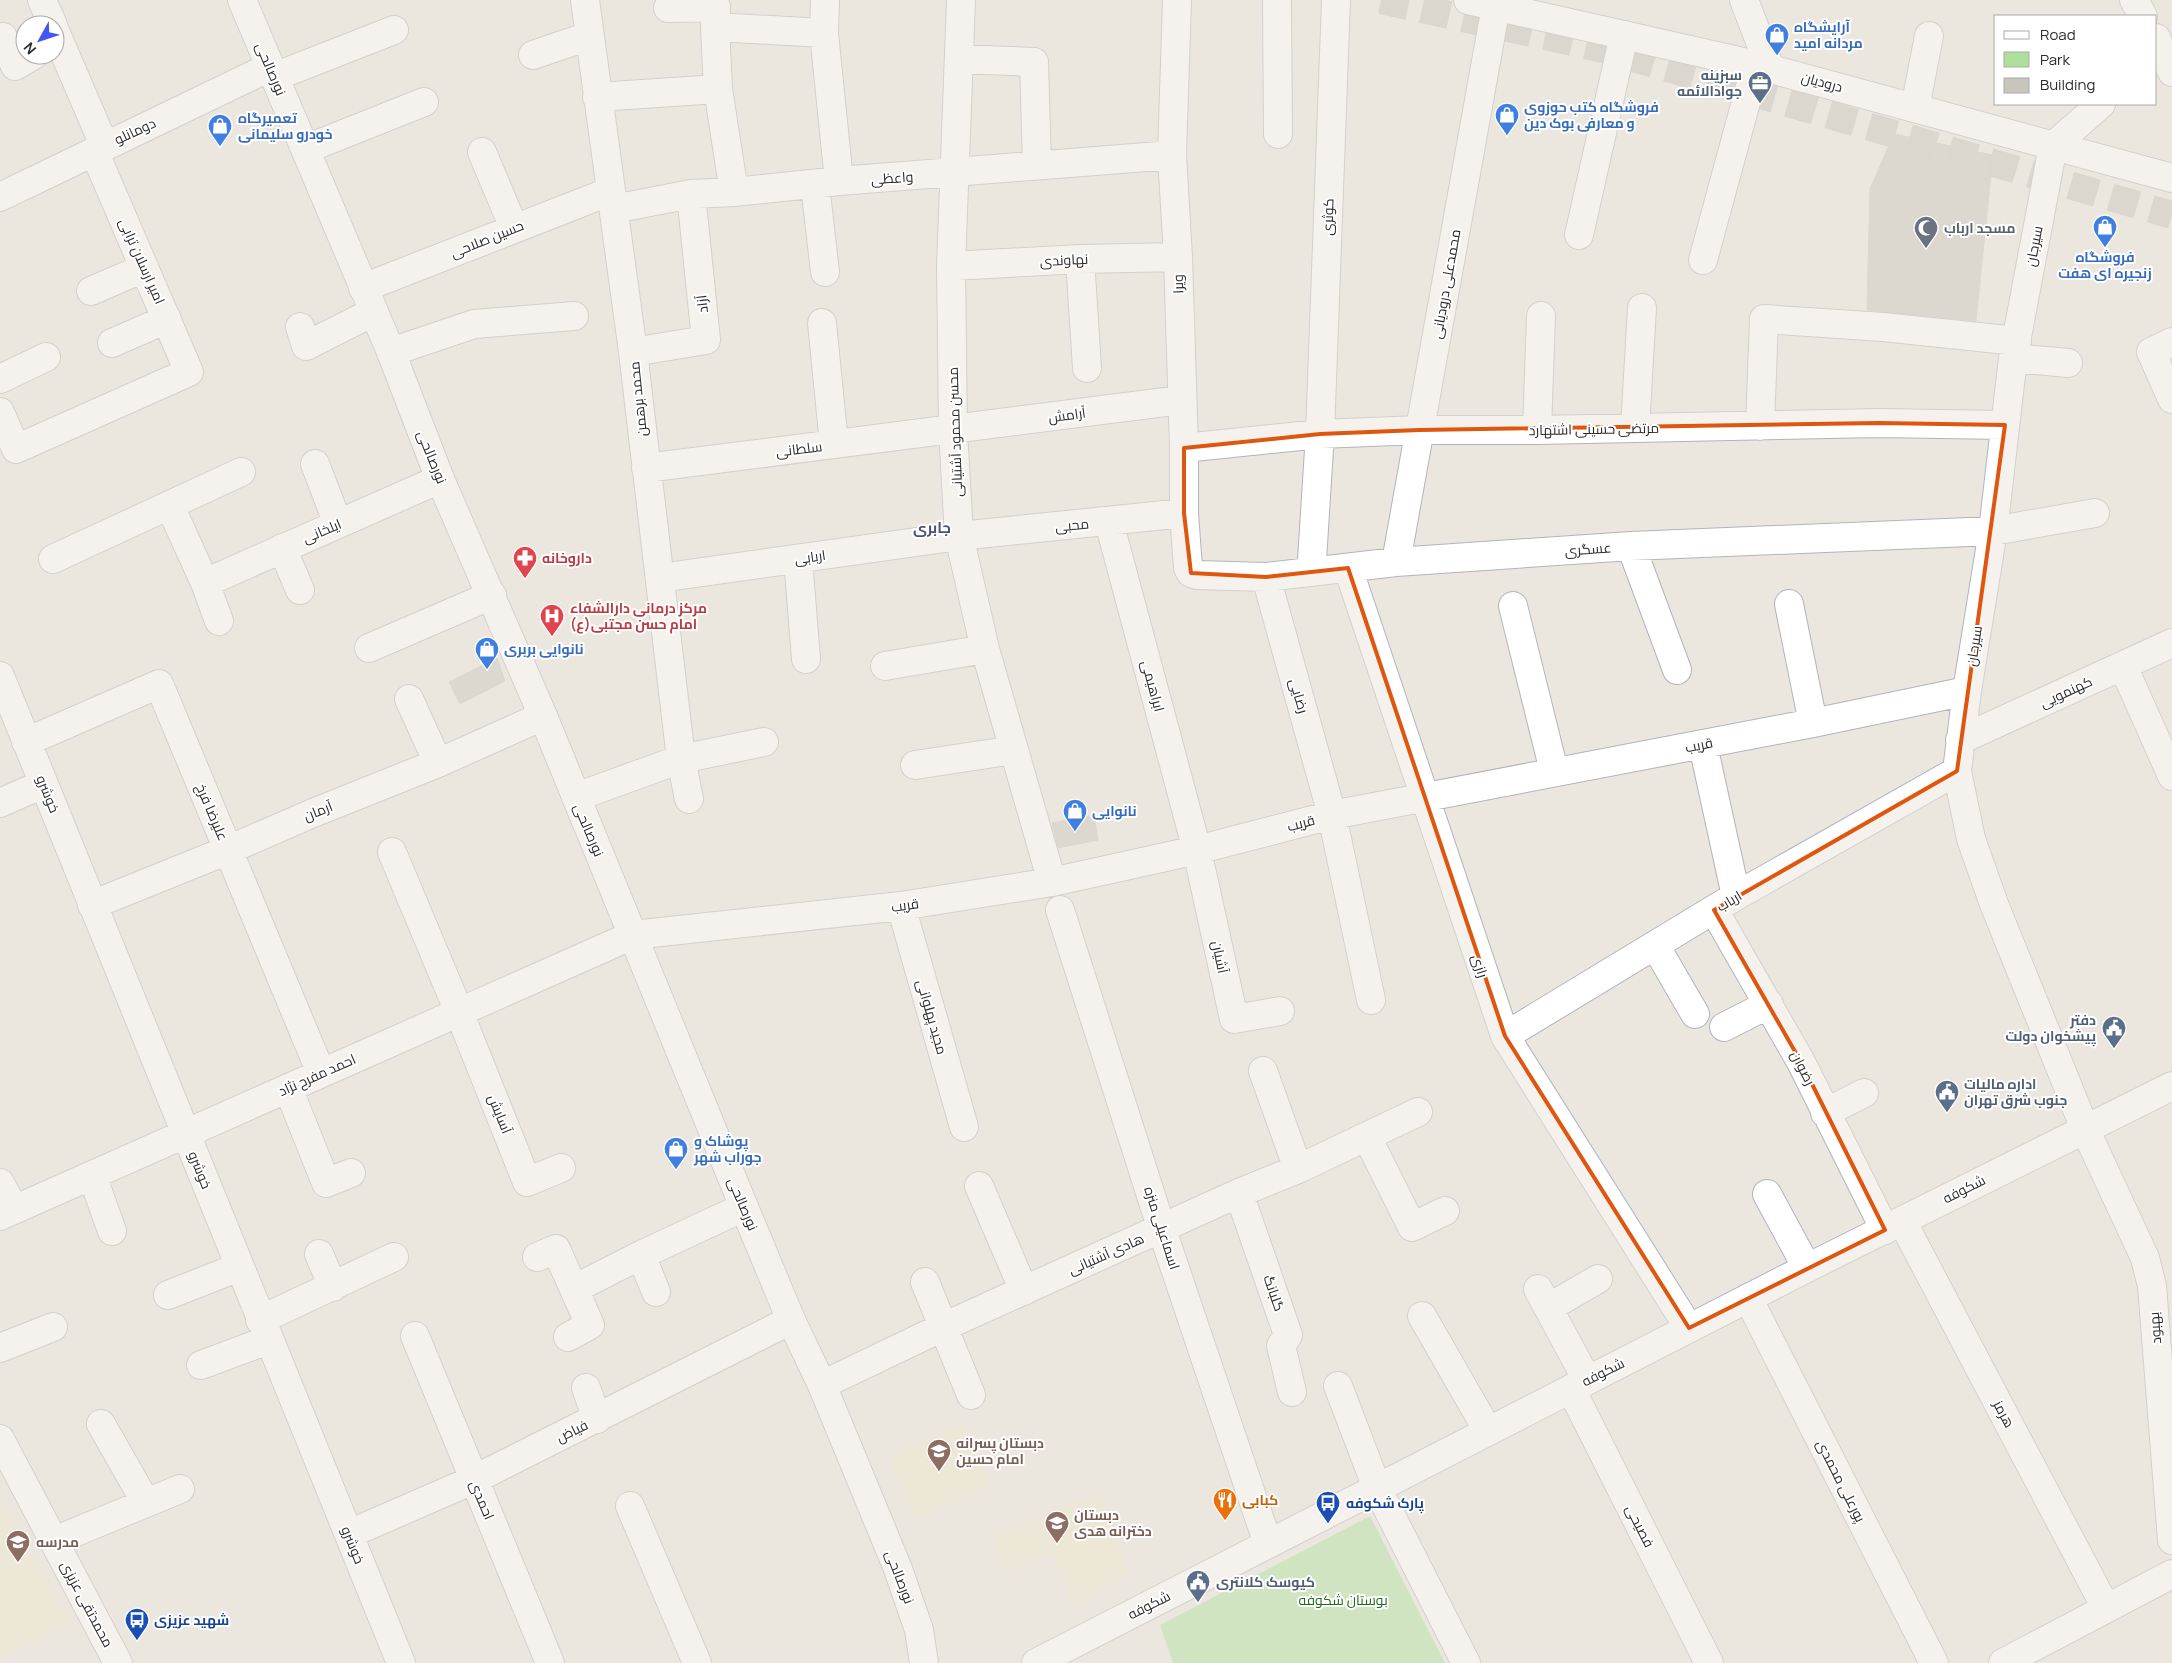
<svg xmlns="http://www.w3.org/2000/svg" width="2172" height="1663" font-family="Manrope,Cairo,sans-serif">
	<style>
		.education { fill: #ede6ce }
		.green { fill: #aee09d }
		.building { fill: #c8c5bc; stroke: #c8c3b8 }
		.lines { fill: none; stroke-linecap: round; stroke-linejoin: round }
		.primary-tunnel { stroke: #c5c1ba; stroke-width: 28; stroke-dasharray: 28 14; stroke-linecap: butt }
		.minor-casing { stroke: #b1b3be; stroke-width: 30 }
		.secondary-casing { stroke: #b1b3be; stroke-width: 30 }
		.minor { stroke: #fff; stroke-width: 28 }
		.secondary { stroke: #fff; stroke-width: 28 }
		.marked { fill: none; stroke: #df570e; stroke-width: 4; stroke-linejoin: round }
		.labels { text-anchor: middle; stroke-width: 4; stroke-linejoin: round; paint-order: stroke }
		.shop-label { font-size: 14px; font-weight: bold; fill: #366cbe; stroke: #fff; text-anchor: start }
		.street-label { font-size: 14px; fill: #2b2b2b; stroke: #fff }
		.service-label { font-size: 14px; font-weight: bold; fill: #4e5e75; stroke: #fff; text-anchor: end }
		.worship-label { font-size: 14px; font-weight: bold; fill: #5b616d; stroke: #fff; text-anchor: start }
		.health-label { font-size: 14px; font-weight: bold; fill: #be3a42; stroke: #fff; text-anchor: start }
		.education-label { font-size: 14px; font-weight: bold; fill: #785e54; stroke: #fff; text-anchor: start }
		.food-label { font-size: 14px; font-weight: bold; fill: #c56008; stroke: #fff; text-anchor: start }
		.transit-label { font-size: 14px; font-weight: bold; fill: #164399; stroke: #fff; text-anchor: start }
		.park-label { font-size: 14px; fill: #26661e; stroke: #fff }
		.neighbourhood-label { font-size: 15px; font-weight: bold; fill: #4d517a; stroke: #fff }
	</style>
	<rect width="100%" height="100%" fill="#ece7de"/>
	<path class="education" d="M 962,1425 L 990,1486 L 916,1519 L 889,1458 Z
		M 1099,1492 L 1129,1575 L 1073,1605 L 1054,1552 L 1007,1572 L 993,1536 Z
		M 0,1503 L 71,1623 L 0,1658 Z"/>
	<path class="green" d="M 1370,1516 L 1445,1663 L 1173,1663 L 1160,1625 Z"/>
	<path class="building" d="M 1894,134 L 1993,155 L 1976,321 L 1867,310 L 1870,189 Z
		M 497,658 L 505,681 L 460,704 L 449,682 Z
		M 1094,815 L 1098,840 L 1058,848 L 1052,823 Z"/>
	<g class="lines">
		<path class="primary-tunnel" d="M 1381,0 L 1599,48 L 2172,215"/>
		<defs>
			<path id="minor" d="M 42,0 L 53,25
				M 585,0 L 633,352 L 681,759 L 689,799
				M 825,0 L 824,33 L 839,181
				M 961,0 L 951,266 L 953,430 L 959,536 L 985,649 L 1052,882
				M 1177,0 L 1172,155 L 1178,257 L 1184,448 L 1184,513 L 1188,568 L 1191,573 L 1197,575 L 1266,577 L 1396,562 L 1631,546 L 1993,531 L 2095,513
				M 1277,0 L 1278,134
				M 1744,0 L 1770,68
				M 2134,0 L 2143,16
				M 668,8 L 716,7 L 715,27 L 824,33
				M 715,27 L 718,89 L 734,192
				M 55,31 L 104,145
				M 3,37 L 15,66 L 34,55
				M 2156,38 L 2172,72
				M 533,55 L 589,36
				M 959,59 L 1034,62 L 1037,165
				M 274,77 L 394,30
				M 597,97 L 718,89
				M 2101,104 L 2053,146 L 2013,358 L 1993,531 L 1967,691 L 1957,771 L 1971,839 L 1994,904 L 2085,1129 L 2145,1258 L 2152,1286 L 2172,1540
				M 1915,108 L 1929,36
				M 306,149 L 424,102
				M 482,152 L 514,228
				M 815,185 L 825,272
				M 0,197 L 270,67
				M 614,209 L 691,194 L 734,192 L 839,181 L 1172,155
				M 1579,235 L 1624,35
				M 1080,259 L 1087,368
				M 1703,260 L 1756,65
				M 951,266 L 1080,259 L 1178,257
				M 363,288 L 611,191
				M 91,291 L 144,268
				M 822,323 L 834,444
				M 300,327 L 306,346 L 373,312
				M 2172,342 L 2151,352 L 2172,399
				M 112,343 L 167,319
				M 391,352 L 474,324 L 574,316
				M 633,352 L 706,340 L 691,194
				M 2013,358 L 2068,363
				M 0,379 L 46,357
				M 0,412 L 16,449 L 189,372 L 94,151
				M 1760,426 L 1764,319 L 1883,327 L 2017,341
				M 1635,428 L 1642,308
				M 1537,430 L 1541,316
				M 1184,448 L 1320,434 L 1419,430 L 1537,430 L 1879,423 L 2005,425
				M 315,464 L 338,524
				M 646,468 L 1181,400
				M 170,506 L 205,583 L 219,621
				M 1109,522 L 1197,850 L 1234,1019 L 1280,1011
				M 1631,546 L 1677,670
				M 282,548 L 300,590
				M 53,559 L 241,472
				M 798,559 L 806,659
				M 1312,560 L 1320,434 L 1336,0
				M 1396,562 L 1496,6
				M 1348,568 L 1505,1036 L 1689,1328
				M 1266,577 L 1332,815 L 1371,1000
				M 660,578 L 959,536 L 1184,513
				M 205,583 L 440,479
				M 1789,604 L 1813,723
				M 1513,606 L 1554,771
				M 369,648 L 492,595
				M 885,666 L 985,649
				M 2123,666 L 2172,776
				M 0,676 L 401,1663
				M 409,699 L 438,763
				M 1960,740 L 2172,643
				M 26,742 L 159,684 L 321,1073
				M 1703,745 L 1736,896
				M 915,765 L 1014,750
				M 576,797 L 681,759 L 764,742
				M 0,803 L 43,784
				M 392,852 L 459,1012 L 527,1182 L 561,1168
				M 92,905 L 228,850 L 313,813 L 438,763 L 543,716
				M 901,906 L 964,1127
				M 1060,910 L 1162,1230 L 1268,1544
				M 1714,910 L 1801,1062 L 1885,1230
				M 1655,945 L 1695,1014
				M 1724,1027 L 1769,1004
				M 1505,1036 L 1736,896 L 1957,771
				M 1263,1071 L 1298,1169
				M 288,1088 L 326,1183 L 351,1173
				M 1825,1113 L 1864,1093
				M 1367,1137 L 1412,1227 L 1445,1211
				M 92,1175 L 112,1231
				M 0,1183 L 14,1209
				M 979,1186 L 1024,1291
				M 1239,1193 L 1288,1335 L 1281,1346 L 1292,1392
				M 1767,1194 L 1807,1268
				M 0,1216 L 633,935 L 901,906 L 1052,882 L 1197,850 L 1332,815 L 1813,723 L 1967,691
				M 1902,1221 L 2106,1608
				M 319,1254 L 333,1287
				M 641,1255 L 656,1292
				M 537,1257 L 556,1249 L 590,1325 L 568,1337
				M 925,1282 L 971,1395
				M 574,1289 L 641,1255 L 744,1207
				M 1538,1289 L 1587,1380
				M 168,1295 L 239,1267
				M 1748,1298 L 1934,1663
				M 1548,1308 L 1598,1279
				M 1422,1316 L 1488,1431
				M 260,1320 L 394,1257
				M 415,1336 L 550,1663
				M 0,1348 L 53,1327
				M 201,1365 L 268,1340
				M 822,1385 L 943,1327 L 1239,1193 L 1298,1169 L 1418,1112
				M 1338,1386 L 1377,1488 L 1466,1663
				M 586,1388 L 597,1419
				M 1571,1389 L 1709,1663
				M 101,1424 L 146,1503
				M 630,1506 L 697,1663
				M 349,1534 L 473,1480 L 791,1320
				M 54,1541 L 180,1489
				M 2003,1663 L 2172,1574"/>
			<path id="secondary" d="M 242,0 L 391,352 L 440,479 L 543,716 L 744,1207 L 791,1320 L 822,1385 L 898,1569 L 919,1630 L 924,1663
				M 1468,0 L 1756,65 L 2172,178
				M 0,1439 L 118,1663
				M 1036,1663 L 1807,1268 L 2172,1086"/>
		</defs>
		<use href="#minor" class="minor-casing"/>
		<use href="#secondary" class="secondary-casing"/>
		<use href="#minor" class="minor"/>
		<use href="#secondary" class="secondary"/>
	</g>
	<path d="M0 0H2172V1663H0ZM 1879,423 L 2005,425 L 1957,771 L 1714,910 L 1801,1062 L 1885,1230 L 1689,1328 L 1505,1036 L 1348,568 L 1266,577 L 1191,573 L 1184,513 L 1184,448 L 1320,434 L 1419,430 Z" fill="#ece7de" fill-opacity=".55" fill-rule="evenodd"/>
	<path class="marked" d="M 1879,423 L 2005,425 L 1957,771 L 1714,910 L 1801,1062 L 1885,1230 L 1689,1328 L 1505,1036 L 1348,568 L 1266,577 L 1191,573 L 1184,513 L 1184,448 L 1320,434 L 1419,430 Z"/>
	<defs>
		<symbol id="shop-pin" viewBox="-11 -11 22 30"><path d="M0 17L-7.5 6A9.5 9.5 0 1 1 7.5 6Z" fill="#3f7fe0" stroke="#fff"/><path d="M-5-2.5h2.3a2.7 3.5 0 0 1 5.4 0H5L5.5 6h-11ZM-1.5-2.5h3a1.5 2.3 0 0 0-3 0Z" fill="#fff"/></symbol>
		<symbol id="office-pin" viewBox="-11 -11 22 30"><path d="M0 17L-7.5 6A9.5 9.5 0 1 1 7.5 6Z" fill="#5c6f8a" stroke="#fff"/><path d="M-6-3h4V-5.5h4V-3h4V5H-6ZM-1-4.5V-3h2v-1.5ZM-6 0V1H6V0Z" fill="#fff"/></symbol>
		<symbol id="mosque-pin" viewBox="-11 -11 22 30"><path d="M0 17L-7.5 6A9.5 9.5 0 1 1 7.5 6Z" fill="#6b7280" stroke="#fff"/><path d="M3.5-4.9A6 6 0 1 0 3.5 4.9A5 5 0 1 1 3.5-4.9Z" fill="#fff"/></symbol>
		<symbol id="pharmacy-pin" viewBox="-11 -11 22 30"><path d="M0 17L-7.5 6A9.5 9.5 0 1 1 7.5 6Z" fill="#e0444e" stroke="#fff"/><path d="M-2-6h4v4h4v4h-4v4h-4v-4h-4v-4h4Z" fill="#fff"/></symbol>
		<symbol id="hospital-pin" viewBox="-11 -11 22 30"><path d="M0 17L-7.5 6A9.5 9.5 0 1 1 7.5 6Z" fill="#e0444e" stroke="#fff"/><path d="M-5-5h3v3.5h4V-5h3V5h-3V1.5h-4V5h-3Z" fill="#fff"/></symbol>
		<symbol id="civic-pin" viewBox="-11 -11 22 30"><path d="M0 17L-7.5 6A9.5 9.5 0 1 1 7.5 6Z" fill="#5c6f8a" stroke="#fff"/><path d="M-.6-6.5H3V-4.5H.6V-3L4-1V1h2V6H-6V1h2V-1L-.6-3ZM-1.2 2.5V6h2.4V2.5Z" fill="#fff"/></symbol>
		<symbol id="school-pin" viewBox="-11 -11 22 30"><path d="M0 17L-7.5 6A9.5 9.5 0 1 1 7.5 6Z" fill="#8d6e63" stroke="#fff"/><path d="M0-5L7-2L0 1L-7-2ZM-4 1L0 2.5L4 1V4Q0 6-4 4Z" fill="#fff"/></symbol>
		<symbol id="restaurant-pin" viewBox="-11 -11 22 30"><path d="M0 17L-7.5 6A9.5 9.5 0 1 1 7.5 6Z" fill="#e8710a" stroke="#fff"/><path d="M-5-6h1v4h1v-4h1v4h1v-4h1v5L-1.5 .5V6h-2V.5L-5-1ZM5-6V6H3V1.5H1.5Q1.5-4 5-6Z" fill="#fff"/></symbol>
		<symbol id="bus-pin" viewBox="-11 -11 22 30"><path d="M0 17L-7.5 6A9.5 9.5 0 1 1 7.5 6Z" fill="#1a4fb4" stroke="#fff"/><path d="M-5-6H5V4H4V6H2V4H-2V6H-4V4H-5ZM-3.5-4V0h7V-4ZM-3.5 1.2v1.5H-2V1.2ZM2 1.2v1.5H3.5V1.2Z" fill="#fff"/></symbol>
	</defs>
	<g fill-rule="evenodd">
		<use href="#shop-pin" x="1763" y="21" width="28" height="38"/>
		<use href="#office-pin" x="1746" y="69" width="28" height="38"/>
		<use href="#shop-pin" x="1493" y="101" width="28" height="38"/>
		<use href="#shop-pin" x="206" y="112" width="28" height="38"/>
		<use href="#shop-pin" x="2091" y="213" width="28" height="38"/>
		<use href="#mosque-pin" x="1912" y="214" width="28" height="38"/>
		<use href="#pharmacy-pin" x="511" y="544" width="28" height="38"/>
		<use href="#hospital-pin" x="538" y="602" width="28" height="38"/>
		<use href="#shop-pin" x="473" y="635" width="28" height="38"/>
		<use href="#shop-pin" x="1061" y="797" width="28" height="38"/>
		<use href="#civic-pin" x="2100" y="1014" width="28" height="38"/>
		<use href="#civic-pin" x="1933" y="1078" width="28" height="38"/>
		<use href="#shop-pin" x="662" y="1135" width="28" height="38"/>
		<use href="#school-pin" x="925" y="1437" width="28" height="38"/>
		<use href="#restaurant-pin" x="1211" y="1486" width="28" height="38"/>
		<use href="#bus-pin" x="1314" y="1489" width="28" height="38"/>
		<use href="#school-pin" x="1043" y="1509" width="28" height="38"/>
		<use href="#school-pin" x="4" y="1528" width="28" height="38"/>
		<use href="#civic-pin" x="1184" y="1568" width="28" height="38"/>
		<use href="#bus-pin" x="123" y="1606" width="28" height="38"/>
	</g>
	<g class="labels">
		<g class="shop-label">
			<text x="1794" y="32">آرایشگاه<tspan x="1794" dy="16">مردانه امید</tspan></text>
			<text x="1524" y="112">فروشگاه کتب حوزوی<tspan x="1524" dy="16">و معارفی بوک دین</tspan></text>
			<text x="238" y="123">تعمیرگاه<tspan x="238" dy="16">خودرو سلیمانی</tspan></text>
			<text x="2105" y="262" text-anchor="middle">فروشگاه<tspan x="2105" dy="16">زنجیره ای هفت</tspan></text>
			<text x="504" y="654">نانوایی بربری</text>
			<text x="1092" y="816">نانوایی</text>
			<text x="694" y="1146">پوشاک و<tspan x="694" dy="16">جوراب شهر</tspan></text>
		</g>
		<g class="street-label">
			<text transform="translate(271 69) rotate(67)" y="5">نورصالحی</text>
			<text transform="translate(1822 82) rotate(15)" y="5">درودیان</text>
			<text transform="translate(135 131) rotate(-25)" y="5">دومانلو</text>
			<text transform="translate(892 178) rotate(-4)" y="5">واعظی</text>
			<text transform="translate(1328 217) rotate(-88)" y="5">کوثری</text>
			<text transform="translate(487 239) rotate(-22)" y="5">حسین صلاحی</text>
			<text transform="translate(2034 246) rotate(-79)" y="5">سیرجان</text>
			<text transform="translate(1064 260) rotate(-3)" y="5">نهاوندی</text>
			<text transform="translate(142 261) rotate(66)" y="5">امیر ارسلان ترابی</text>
			<text transform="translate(1178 284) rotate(-92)" y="5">ویرا</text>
			<text transform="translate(1446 284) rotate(-80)" y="5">محمدعلی درودیانی</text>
			<text transform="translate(702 304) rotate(-96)" y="5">آزاد</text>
			<text transform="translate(638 399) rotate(-96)" y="5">محمد برهمن</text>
			<text transform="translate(1067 415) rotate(-8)" y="5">آرامش</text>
			<text transform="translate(1594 429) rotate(-1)" y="5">مرتضی حسینی اشتهارد</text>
			<text transform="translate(955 432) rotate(-92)" y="5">محسن محمود آشتیانی</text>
			<text transform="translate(799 449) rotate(-7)" y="5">سلطانی</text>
			<text transform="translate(432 457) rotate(68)" y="5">نورصالحی</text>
			<text transform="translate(1072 525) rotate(-5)" y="5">محبی</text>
			<text transform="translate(322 531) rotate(-23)" y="5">ایلخانی</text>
			<text transform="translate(1588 549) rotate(-4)" y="5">عسگری</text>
			<text transform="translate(810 557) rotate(-8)" y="5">اربابی</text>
			<text transform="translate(1974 646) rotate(-81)" y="5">سیرجان</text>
			<text transform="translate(1153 686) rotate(75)" y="5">ابراهیمی</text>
			<text transform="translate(2066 692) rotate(-25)" y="5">کهنمویی</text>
			<text transform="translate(1299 696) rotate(74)" y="5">رضایی</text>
			<text transform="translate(1699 745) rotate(-11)" y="5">قریب</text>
			<text transform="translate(48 794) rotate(68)" y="5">خوشرو</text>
			<text transform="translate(318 811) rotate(-22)" y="5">آرمان</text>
			<text transform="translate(212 812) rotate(67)" y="5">علیرضا فرخ</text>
			<text transform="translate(1301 823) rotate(-15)" y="5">قریب</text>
			<text transform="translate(589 830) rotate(67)" y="5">نورصالحی</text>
			<text transform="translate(1729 901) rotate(-31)" y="5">ارباب</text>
			<text transform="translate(905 905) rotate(-8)" y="5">قریب</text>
			<text transform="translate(1220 957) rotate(78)" y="5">آشیان</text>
			<text transform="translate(1480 966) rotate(72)" y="5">رازی</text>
			<text transform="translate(932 1017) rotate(74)" y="5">مجید پهلوانی</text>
			<text transform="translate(1803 1068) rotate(63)" y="5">رضوان</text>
			<text transform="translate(317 1075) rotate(-24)" y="5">احمد مفرح نژاد</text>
			<text transform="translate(500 1114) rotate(68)" y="5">آسایش</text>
			<text transform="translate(200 1170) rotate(68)" y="5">خوشرو</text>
			<text transform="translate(1964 1189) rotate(-27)" y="5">شکوفه</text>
			<text transform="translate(743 1204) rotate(67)" y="5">نورصالحی</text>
			<text transform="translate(1162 1228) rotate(72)" y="5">اسماعیلی منزه</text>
			<text transform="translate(1106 1254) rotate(-24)" y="5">هادی آشتیانی</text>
			<text transform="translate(1274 1293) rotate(71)" y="5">گلبانگ</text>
			<text transform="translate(2155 1328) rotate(-95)" y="5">بهبود</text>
			<text transform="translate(1603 1372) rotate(-27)" y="5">شکوفه</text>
			<text transform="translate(2004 1414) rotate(62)" y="5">هرمز</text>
			<text transform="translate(572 1431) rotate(-26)" y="5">فیاض</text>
			<text transform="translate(1841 1481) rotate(63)" y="5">پورعلی محمدی</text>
			<text transform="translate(482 1500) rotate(67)" y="5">احمدی</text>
			<text transform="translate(1640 1526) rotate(63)" y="5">فصیحی</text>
			<text transform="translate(353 1545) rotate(68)" y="5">خوشرو</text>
			<text transform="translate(900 1577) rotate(69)" y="5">نورصالحی</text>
			<text transform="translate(87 1604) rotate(62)" y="5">محمدتقی عزیزی</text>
			<text transform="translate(1149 1605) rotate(-27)" y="5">شکوفه</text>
		</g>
		<g class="service-label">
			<text x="1742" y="80">سبزینه<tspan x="1742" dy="16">جوادالائمه</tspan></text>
			<text x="2096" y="1025">دفتر<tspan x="2096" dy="16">پیشخوان دولت</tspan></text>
			<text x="1964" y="1089" text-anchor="start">اداره مالیات<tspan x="1964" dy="16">جنوب شرق تهران</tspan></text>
			<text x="1216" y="1587" text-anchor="start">کیوسک کلانتری</text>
		</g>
		<g class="worship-label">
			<text x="1944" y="233">مسجد ارباب</text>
		</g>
		<g class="health-label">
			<text x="542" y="563">داروخانه</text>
			<text x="570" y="613">مرکز درمانی دارالشفاء<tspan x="570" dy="16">امام حسن مجتبی(ع)</tspan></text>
		</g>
		<g class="education-label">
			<text x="956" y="1448">دبستان پسرانه<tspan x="956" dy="16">امام حسین</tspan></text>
			<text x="1074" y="1520">دبستان<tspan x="1074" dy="16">دخترانه هدی</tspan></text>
			<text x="36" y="1547">مدرسه</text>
		</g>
		<g class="food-label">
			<text x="1242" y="1505">کبابی</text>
		</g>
		<g class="transit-label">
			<text x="1346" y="1508">پارک شکوفه</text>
			<text x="154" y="1625">شهید عزیزی</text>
		</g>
		<g class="park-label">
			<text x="1343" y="1605">بوستان شکوفه</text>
		</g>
		<g class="neighbourhood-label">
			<text x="932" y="533">جابری</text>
		</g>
	</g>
	<rect x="1994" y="15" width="162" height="90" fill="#ffffff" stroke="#aaaaaa"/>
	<rect x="2004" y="31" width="25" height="8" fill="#ffffff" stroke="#aaaaaa"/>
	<text x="2040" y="40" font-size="15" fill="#2b2b2b">Road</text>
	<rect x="2004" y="52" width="25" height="15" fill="#aee09d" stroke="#aaaaaa"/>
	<text x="2040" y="65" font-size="15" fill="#2b2b2b">Park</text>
	<rect x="2004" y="78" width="25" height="15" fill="#c8c5bc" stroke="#aaaaaa"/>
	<text x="2040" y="90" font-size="15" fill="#2b2b2b">Building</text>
	<g transform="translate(40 40) rotate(230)"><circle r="24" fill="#ffffff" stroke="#aaaaaa"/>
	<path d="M0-4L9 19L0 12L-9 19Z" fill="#4555f2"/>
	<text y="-8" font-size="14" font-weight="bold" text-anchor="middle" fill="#2b2b2b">N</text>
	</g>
</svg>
